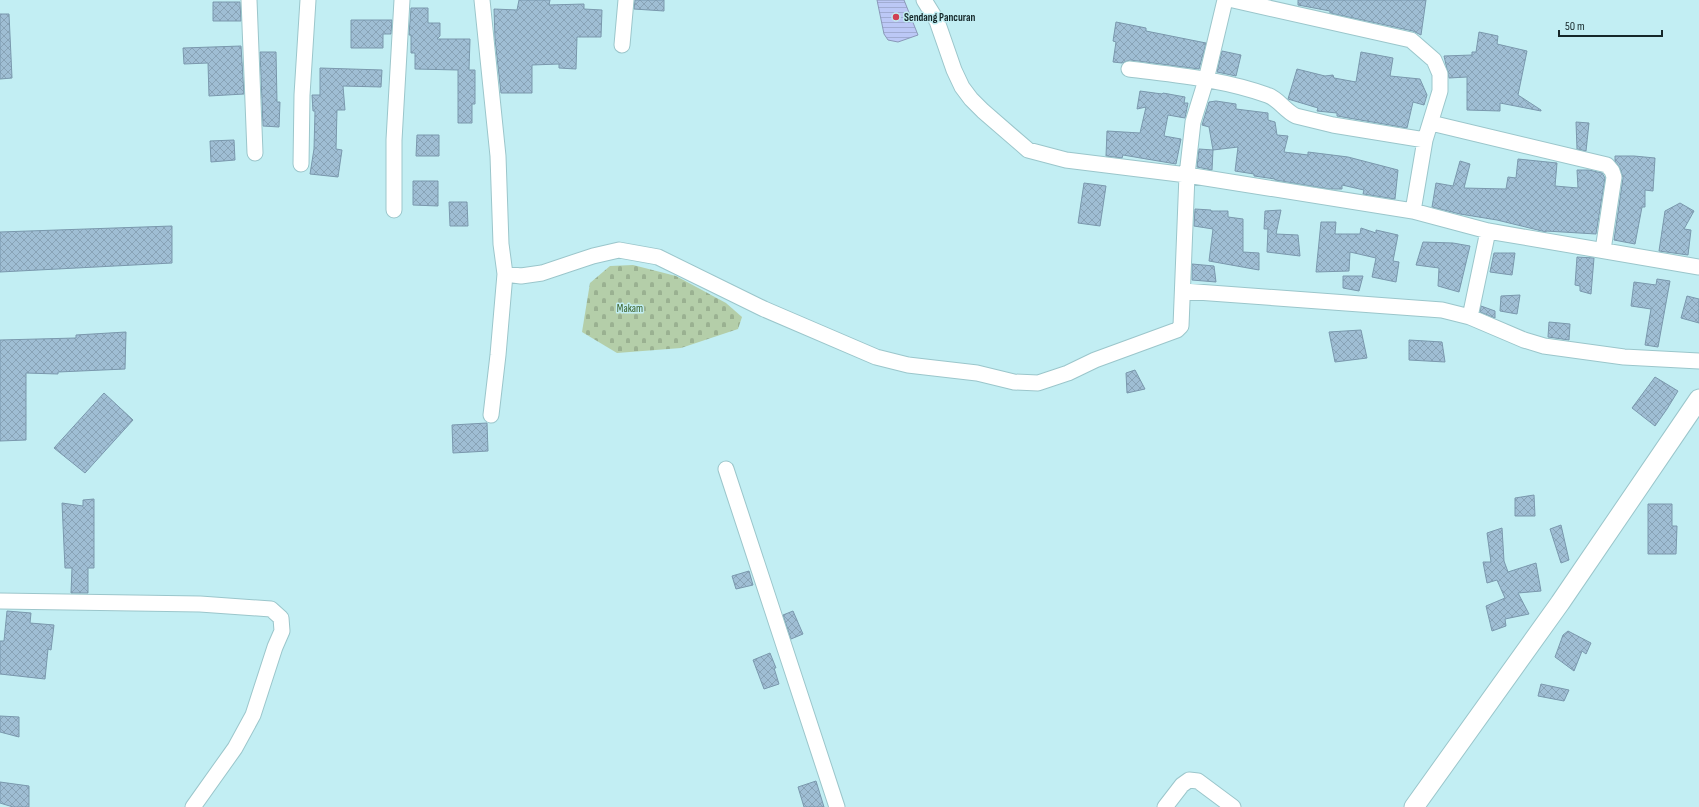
<svg xmlns="http://www.w3.org/2000/svg" width="1699" height="807" font-family="'Sofia Sans Condensed',sans-serif">
	<style>
		.cemetery { fill: url(#cemetery-stones) }
		.water { fill: url(#water-rules); stroke: #8a98b8 }
		.building { fill: url(#building-cross-hatch); stroke: #7a98ad }
		.lines { fill: none; stroke-linecap: round; stroke-linejoin: round }
		.minor-casing { stroke: #9bc6cb; stroke-width: 17 }
		.tertiary-casing { stroke: #9bc6cb; stroke-width: 21 }
		.minor { stroke: #fff; stroke-width: 15 }
		.tertiary { stroke: #fff; stroke-width: 19 }
		.poi-dot { fill: #d04054; stroke: #c2eef3; stroke-width: 1.5 }
		.labels { text-anchor: middle; stroke-width: 3; stroke-linejoin: round; paint-order: stroke }
		.poi-label { font-size: 11px; font-weight: bold; fill: #152729; stroke: #c2eef3; text-anchor: start }
		.park-label { font-size: 11px; fill: #3b6128; stroke: #c2eef3 }
	</style>
	<defs>
		<pattern id="cemetery-stones" width="16" height="16" patternUnits="userSpaceOnUse"><rect width="16" height="16" fill="#b4cea9"/><path d="M2 7V4a2 2 0 0 1 4 0v3zM10 15v-3a2 2 0 0 1 4 0v3z" fill="#9ab191"/></pattern>
		<pattern id="water-rules" width="6" height="5" patternUnits="userSpaceOnUse"><rect width="6" height="5" fill="#bcc8f6"/><path d="M0 2.5h6" fill="none" stroke="#a1acd3"/></pattern>
		<pattern id="building-cross-hatch" width="8" height="8" patternUnits="userSpaceOnUse"><rect width="8" height="8" fill="#9fbed4"/><path d="M0 0l8 8M0 8l8-8" fill="none" stroke="#88a3b6"/></pattern>
	</defs>
	<rect width="100%" height="100%" fill="#c2eef3"/>
	<path class="cemetery" d="M 633,265 L 676,276 L 726,303 L 742,317 L 738,329 L 681,348 L 617,353 L 582,332 L 590,283 L 610,266 Z"/>
	<path class="water" d="M 877,0 L 904,0 L 918,35 L 898,42 L 888,40 L 884,34 Z"/>
	<path class="building" d="M 519,0 L 550,0 L 549,5 L 584,4 L 584,9 L 602,10 L 601,37 L 577,37 L 576,69 L 559,68 L 559,64 L 532,65 L 532,93 L 501,93 L 495,39 L 494,9 L 517,10 Z
		M 635,0 L 664,0 L 664,11 L 634,9 Z
		M 1298,0 L 1426,0 L 1421,35 L 1413,31 L 1330,13 L 1330,11 L 1298,5 Z
		M 213,2 L 240,2 L 241,21 L 213,21 Z
		M 411,8 L 428,8 L 428,23 L 440,23 L 440,36 L 437,39 L 470,39 L 469,70 L 475,70 L 475,104 L 472,104 L 472,123 L 458,123 L 458,70 L 415,69 L 415,53 L 411,53 L 411,35 L 409,35 Z
		M 0,14 L 9,14 L 12,78 L 0,79 Z
		M 351,20 L 392,20 L 391,34 L 383,34 L 383,48 L 351,48 Z
		M 1116,22 L 1146,28 L 1146,31 L 1206,43 L 1199,69 L 1130,60 L 1122,63 L 1113,62 L 1116,42 L 1113,41 Z
		M 1479,32 L 1498,36 L 1497,44 L 1527,51 L 1518,95 L 1541,110 L 1541,111 L 1500,103 L 1500,111 L 1467,110 L 1467,77 L 1449,78 L 1444,56 L 1472,55 L 1472,52 L 1476,52 Z
		M 241,46 L 244,94 L 209,96 L 208,63 L 184,64 L 183,48 Z
		M 1222,51 L 1241,55 L 1236,76 L 1217,72 Z
		M 260,52 L 276,52 L 277,102 L 280,102 L 279,127 L 263,126 Z
		M 1361,52 L 1393,58 L 1390,76 L 1420,79 L 1427,95 L 1424,105 L 1413,102 L 1407,128 L 1337,116 L 1337,113 L 1317,111 L 1318,108 L 1288,99 L 1297,69 L 1325,76 L 1333,75 L 1334,78 L 1356,82 Z
		M 320,68 L 382,70 L 381,87 L 343,86 L 345,110 L 337,110 L 336,149 L 342,150 L 338,177 L 310,174 L 314,149 L 315,111 L 313,111 L 312,95 L 320,95 Z
		M 1140,91 L 1162,94 L 1163,93 L 1185,97 L 1184,103 L 1188,103 L 1185,118 L 1168,115 L 1164,136 L 1181,139 L 1176,164 L 1123,155 L 1122,158 L 1106,156 L 1107,131 L 1140,133 L 1146,107 L 1137,109 Z
		M 1216,101 L 1236,104 L 1236,109 L 1268,113 L 1268,120 L 1275,122 L 1277,135 L 1288,136 L 1284,152 L 1308,155 L 1308,152 L 1348,157 L 1398,170 L 1395,199 L 1363,194 L 1364,190 L 1342,185 L 1342,189 L 1329,189 L 1275,180 L 1275,179 L 1254,176 L 1254,174 L 1235,171 L 1238,147 L 1213,150 L 1209,127 L 1202,125 L 1209,102 Z
		M 1576,122 L 1589,123 L 1586,151 L 1577,149 Z
		M 417,135 L 439,135 L 439,156 L 416,156 Z
		M 234,140 L 235,160 L 211,162 L 210,141 Z
		M 1199,149 L 1213,150 L 1212,170 L 1197,167 Z
		M 1615,156 L 1634,156 L 1655,158 L 1653,191 L 1645,190 L 1645,207 L 1642,207 L 1635,244 L 1614,240 L 1623,178 L 1620,168 L 1615,161 Z
		M 1518,159 L 1557,163 L 1555,186 L 1578,188 L 1577,170 L 1589,170 L 1602,173 L 1605,178 L 1596,234 L 1546,231 L 1546,232 L 1497,220 L 1460,214 L 1432,207 L 1436,183 L 1453,186 L 1460,161 L 1470,164 L 1464,188 L 1506,189 L 1508,177 L 1516,178 Z
		M 413,181 L 438,181 L 438,206 L 413,205 Z
		M 1084,183 L 1106,186 L 1100,226 L 1078,223 Z
		M 449,202 L 467,202 L 468,226 L 450,226 Z
		M 1680,203 L 1694,211 L 1684,229 L 1691,230 L 1688,255 L 1659,251 L 1665,211 Z
		M 1195,209 L 1211,210 L 1211,211 L 1228,211 L 1228,217 L 1243,219 L 1243,252 L 1259,253 L 1259,270 L 1209,261 L 1213,229 L 1194,226 Z
		M 1281,210 L 1276,234 L 1298,235 L 1300,256 L 1267,252 L 1268,229 L 1264,229 L 1265,211 Z
		M 1321,222 L 1336,222 L 1335,234 L 1360,234 L 1361,228 L 1376,233 L 1376,230 L 1398,235 L 1393,261 L 1399,262 L 1396,282 L 1372,277 L 1376,258 L 1350,252 L 1349,271 L 1316,272 Z
		M 172,226 L 172,263 L 0,272 L 0,232 Z
		M 1423,242 L 1453,243 L 1470,246 L 1459,292 L 1438,286 L 1439,268 L 1416,265 Z
		M 1494,253 L 1515,253 L 1512,275 L 1490,272 Z
		M 1577,257 L 1594,258 L 1591,294 L 1580,291 L 1580,286 L 1575,285 Z
		M 1192,264 L 1214,266 L 1216,282 L 1192,280 Z
		M 1343,276 L 1363,276 L 1359,291 L 1343,288 Z
		M 1657,279 L 1670,281 L 1658,347 L 1645,345 L 1651,309 L 1631,306 L 1634,282 L 1656,285 Z
		M 1520,295 L 1517,314 L 1500,311 L 1501,296 Z
		M 1687,296 L 1699,299 L 1699,323 L 1681,318 Z
		M 1481,306 L 1495,311 L 1495,318 L 1480,312 Z
		M 1549,322 L 1570,324 L 1569,340 L 1548,337 Z
		M 1361,330 L 1367,358 L 1335,362 L 1329,332 Z
		M 126,332 L 125,369 L 58,372 L 58,374 L 26,373 L 26,440 L 0,441 L 0,340 L 76,338 L 76,335 Z
		M 1409,340 L 1442,342 L 1445,362 L 1409,360 Z
		M 1135,370 L 1145,389 L 1127,393 L 1126,373 Z
		M 1655,377 L 1678,391 L 1667,409 L 1655,426 L 1632,408 Z
		M 104,393 L 133,420 L 85,473 L 54,448 Z
		M 487,423 L 488,451 L 453,453 L 452,425 Z
		M 1534,495 L 1535,516 L 1515,516 L 1515,498 Z
		M 94,499 L 94,568 L 88,568 L 88,593 L 71,593 L 72,568 L 65,568 L 62,503 L 83,506 L 83,500 Z
		M 1648,504 L 1672,504 L 1672,526 L 1677,526 L 1676,554 L 1648,554 Z
		M 1561,525 L 1569,560 L 1561,563 L 1550,529 Z
		M 1502,528 L 1504,561 L 1508,572 L 1536,563 L 1541,591 L 1518,593 L 1529,614 L 1505,619 L 1506,626 L 1492,631 L 1486,606 L 1505,598 L 1497,580 L 1487,583 L 1483,562 L 1491,562 L 1487,533 Z
		M 749,571 L 753,585 L 736,589 L 732,576 Z
		M 7,611 L 31,613 L 30,623 L 54,625 L 51,650 L 48,649 L 45,679 L 0,674 L 0,641 L 4,641 Z
		M 793,611 L 803,634 L 791,639 L 783,615 Z
		M 1568,631 L 1591,643 L 1586,654 L 1582,651 L 1574,671 L 1555,657 L 1563,635 Z
		M 770,653 L 776,668 L 774,668 L 779,684 L 764,689 L 753,660 Z
		M 1541,684 L 1569,690 L 1564,701 L 1538,696 Z
		M 0,716 L 19,717 L 19,737 L 0,732 Z
		M 816,781 L 824,807 L 804,807 L 798,787 Z
		M 0,782 L 29,786 L 29,807 L 13,807 L 0,803 Z"/>
	<g class="lines">
		<defs>
			<path id="minor" d="M 249,0 L 255,153
				M 482,0 L 498,156 L 501,244 L 505,274 L 498,355 L 491,415
				M 924,0 L 937,21 L 954,70 L 962,87 L 971,99 L 983,111 L 1028,150 L 1066,160 L 1187,175 L 1413,211 L 1488,231 L 1699,267
				M 1233,0 L 1411,40 L 1434,60 L 1440,74 L 1440,91 L 1425,140 L 1413,211
				M 622,45 L 626,0
				M 1129,69 C 1175,75 1223,79 1267,95 C 1279,99 1285,111 1296,116 L 1333,125 L 1425,140
				M 1431,123 L 1607,165 L 1612,171 L 1614,177 L 1603,250
				M 301,164 L 302,95 L 308,0
				M 394,210 L 394,140 L 402,0
				M 505,274 L 521,276 L 542,273 L 593,256 L 619,250 L 658,257 L 764,309 L 876,357 L 908,365 L 977,373 L 1014,382 L 1038,383 L 1068,373 L 1095,360 L 1177,330 L 1181,326 L 1187,175 L 1193,122 L 1206,80 L 1225,0
				M 1183,291 L 1442,310 L 1470,317 L 1524,340 L 1544,346 L 1624,357 L 1699,361
				M 1470,317 L 1488,231
				M 726,469 L 837,807
				M 0,601 L 200,604 L 271,609 L 281,618 L 282,631 L 275,647 L 253,715 L 235,748 L 193,807
				M 1165,807 L 1182,785 L 1189,780 L 1198,781 L 1233,807"/>
			<path id="tertiary" d="M 1414,807 L 1560,603 L 1699,399"/>
		</defs>
		<use href="#minor" class="minor-casing"/>
		<use href="#tertiary" class="tertiary-casing"/>
		<use href="#minor" class="minor"/>
		<use href="#tertiary" class="tertiary"/>
	</g>
	<circle class="poi-dot" cx="896" cy="17" r="4"/>
	<g class="labels">
		<g class="poi-label">
			<text x="904" y="21">Sendang Pancuran</text>
		</g>
		<g class="park-label">
			<text x="630" y="312">Makam</text>
		</g>
	</g>
	<path d="M1559 30v6h103v-6" fill="none" stroke="#152729" stroke-width="2"/>
	<text x="1565" y="30" font-size="12" fill="#152729" stroke="#c2eef3" stroke-width="3" paint-order="stroke">50 m</text>
</svg>
